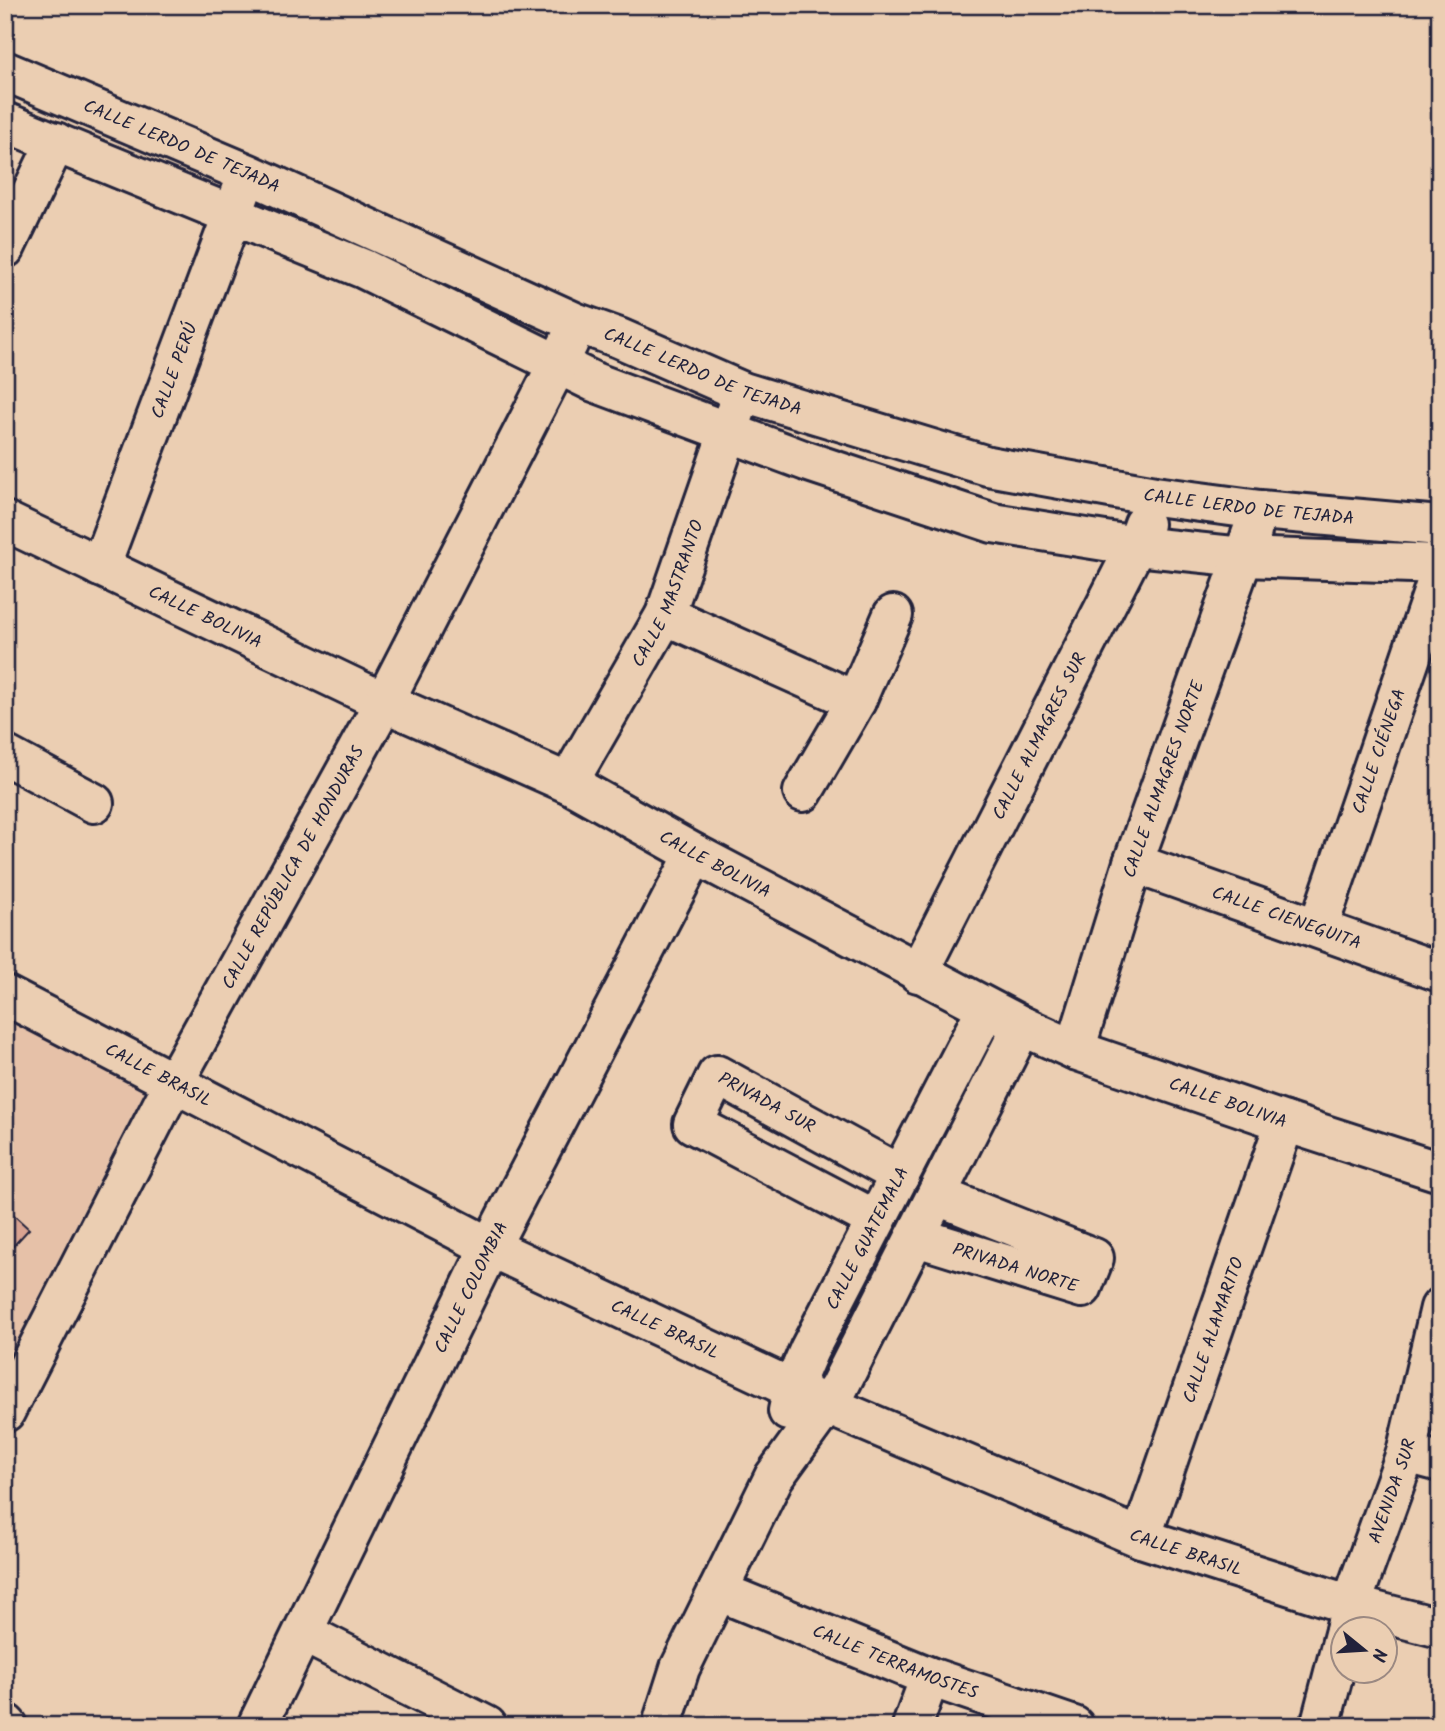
<svg xmlns="http://www.w3.org/2000/svg" width="1445" height="1731" font-family="Kalam,sans-serif">
	<style>
		.built { fill: #e6c1a8 }
		.building { fill: #d9a391; stroke: #22223b; stroke-width: 2; filter: url(#shadow) }
		.lines { fill: none; stroke-linecap: round; stroke-linejoin: round }
		.minor-casing { stroke: #22223b; stroke-width: 44 }
		.minor { stroke: #ebceb2; stroke-width: 38 }
		.labels { text-anchor: middle; stroke-width: 5; stroke-linejoin: round; paint-order: stroke }
		.street-label { font-size: 18px; fill: #22223b; stroke: #ebceb2 }
	</style>
	<defs>
		<filter id="shadow"><feDropShadow dx="-6" dy="6" stdDeviation="0" flood-color="#0004"/></filter>
	</defs>
	<rect width="100%" height="100%" fill="#ebceb2"/>
	<filter id="ink" filterUnits="userSpaceOnUse"><feTurbulence type="fractalNoise" baseFrequency=".0143" numOctaves="2"/><feDisplacementMap in="SourceGraphic" scale="14" xChannelSelector="R" yChannelSelector="G"/><feConvolveMatrix kernelMatrix="1 2 1 2 8 2 1 2 1" color-interpolation-filters="sRGB"/></filter>
	<g filter="url(#ink)">
		<path class="built" d="M 5,1017 L 145,1090 L 5,1363 Z"/>
		<path class="building" d="M 5,1207 L 29,1229 L 5,1255 Z"/>
		<g class="lines">
			<defs>
				<g id="minor">
					<path id="s1" d="M 5,71 L 249,174 L 577,323 L 619,338 L 743,392 L 988,466 L 1155,496 L 1260,510 L 1440,526"/>
					<path d="M 5,122 L 364,269 L 594,382 L 806,461 L 993,523 L 1136,546 L 1243,557 L 1440,564"/>
					<path d="M 5,248 L 56,142"/>
					<path id="s2" d="M 5,521 L 384,702 L 568,783 L 695,854 L 1022,1026 L 1075,1050 L 1285,1122 L 1440,1172"/>
					<path id="s3" d="M 100,567 L 241,192"/>
					<path d="M 665,615 L 856,701"/>
					<path d="M 5,755 L 94,803"/>
					<path id="s4" d="M 568,783 L 665,615 L 736,410"/>
					<path d="M 803,792 L 856,701 L 893,615"/>
					<path id="s5" d="M 1133,863 L 1440,972"/>
					<path id="s6" d="M 1318,928 L 1440,572"/>
					<path id="s7" d="M 918,973 L 1136,546 L 1144,524"/>
					<path id="s8" d="M 5,995 L 490,1247 L 827,1405 L 1141,1538 L 1351,1605 L 1440,1628"/>
					<path id="s9" d="M 1075,1050 L 1133,863 L 1252,532"/>
					<path id="s10" d="M 876,1220 L 693,1124 L 717,1075 L 900,1175"/>
					<path id="s11" d="M 917,1237 L 1082,1288 L 1094,1258 L 938,1196"/>
					<path id="s12" d="M 788,1411 L 793,1387 L 809,1350 L 986,1009"/>
					<path id="s13" d="M 5,1412 L 173,1084 L 384,702 L 569,342"/>
					<path d="M 1406,1453 L 1440,1462"/>
					<path id="s14" d="M 1141,1538 L 1285,1122"/>
					<path id="s15" d="M 718,1591 L 930,1677 L 1074,1726"/>
					<path id="s16" d="M 1345,1630 L 1351,1605 L 1406,1453 L 1440,1308"/>
					<path d="M 304,1633 L 487,1726"/>
					<path d="M 5,1723 L 8,1726"/>
					<path id="s17" d="M 257,1726 L 490,1247 L 695,854"/>
					<path d="M 666,1726 L 664,1718 L 680,1668 L 774,1477 L 838,1389 L 1022,1026"/>
					<path d="M 912,1726 L 930,1677"/>
					<path d="M 1320,1726 L 1344,1634"/>
				</g>
			</defs>
			<use href="#minor" class="minor-casing"/>
			<use href="#minor" class="minor"/>
		</g>
	</g>
	<g class="labels">
		<g class="street-label">
			<text dy="6" stroke="none"><textPath href="#s1" startOffset="192">CALLE LERDO DE TEJADA</textPath></text>
			<text dy="6" stroke="none"><textPath href="#s3" startOffset="210">CALLE PERÚ</textPath></text>
			<text dy="6" stroke="none"><textPath href="#s1" startOffset="760">CALLE LERDO DE TEJADA</textPath></text>
			<text dy="6" stroke="none"><textPath href="#s1" startOffset="1325">CALLE LERDO DE TEJADA</textPath></text>
			<text dy="6" stroke="none"><textPath href="#s4" startOffset="215">CALLE MASTRANTO</textPath></text>
			<text dy="6" stroke="none"><textPath href="#s2" startOffset="222">CALLE BOLIVIA</textPath></text>
			<text dy="6" stroke="none"><textPath href="#s7" startOffset="266">CALLE ALMAGRES SUR</textPath></text>
			<text dy="6" stroke="none"><textPath href="#s6" startOffset="187">CALLE CIÉNEGA</textPath></text>
			<text dy="6" stroke="none"><textPath href="#s9" startOffset="285">CALLE ALMAGRES NORTE</textPath></text>
			<text dy="6" stroke="none"><textPath href="#s2" startOffset="789">CALLE BOLIVIA</textPath></text>
			<text dy="6" stroke="none"><textPath href="#s13" startOffset="616">CALLE REPÚBLICA DE HONDURAS</textPath></text>
			<text dy="6" stroke="none"><textPath href="#s5" startOffset="163">CALLE CIENEGUITA</textPath></text>
			<text dy="6" stroke="none"><textPath href="#s8" startOffset="173">CALLE BRASIL</textPath></text>
			<text dy="6" stroke="none"><textPath href="#s2" startOffset="1356">CALLE BOLIVIA</textPath></text>
			<text dy="6" stroke="none"><textPath href="#s10" startOffset="318">PRIVADA SUR</textPath></text>
			<text dy="6" stroke="none"><textPath href="#s12" startOffset="191">CALLE GUATEMALA</textPath></text>
			<text dy="6" stroke="none"><textPath href="#s11" startOffset="103">PRIVADA NORTE</textPath></text>
			<text dy="6" stroke="none"><textPath href="#s17" startOffset="488">CALLE COLOMBIA</textPath></text>
			<text dy="6" stroke="none"><textPath href="#s8" startOffset="740">CALLE BRASIL</textPath></text>
			<text dy="6" stroke="none"><textPath href="#s14" startOffset="220">CALLE ALAMARITO</textPath></text>
			<text dy="6" stroke="none"><textPath href="#s16" startOffset="147">AVENIDA SUR</textPath></text>
			<text dy="6" stroke="none"><textPath href="#s8" startOffset="1307">CALLE BRASIL</textPath></text>
			<text dy="6" stroke="none"><textPath href="#s15" startOffset="191">CALLE TERRAMOSTES</textPath></text>
		</g>
	</g>
	<rect width="1445" height="1731" fill="none" stroke="#ebceb2" stroke-width="28"/>
	<rect x="14" y="14" width="1417" height="1703" fill="none" stroke="#22223b" stroke-width="2.5" filter="url(#ink)"/>
	<g transform="translate(1364 1650) rotate(108)"><circle r="33" fill="#ebceb2" stroke="#9b8982" stroke-width="2"/>
	<path d="M0-5L12 26L0 18L-12 26Z" fill="#22223b"/>
	<text y="-10" font-size="19" font-weight="bold" text-anchor="middle" fill="#22223b">N</text>
	</g>
</svg>
